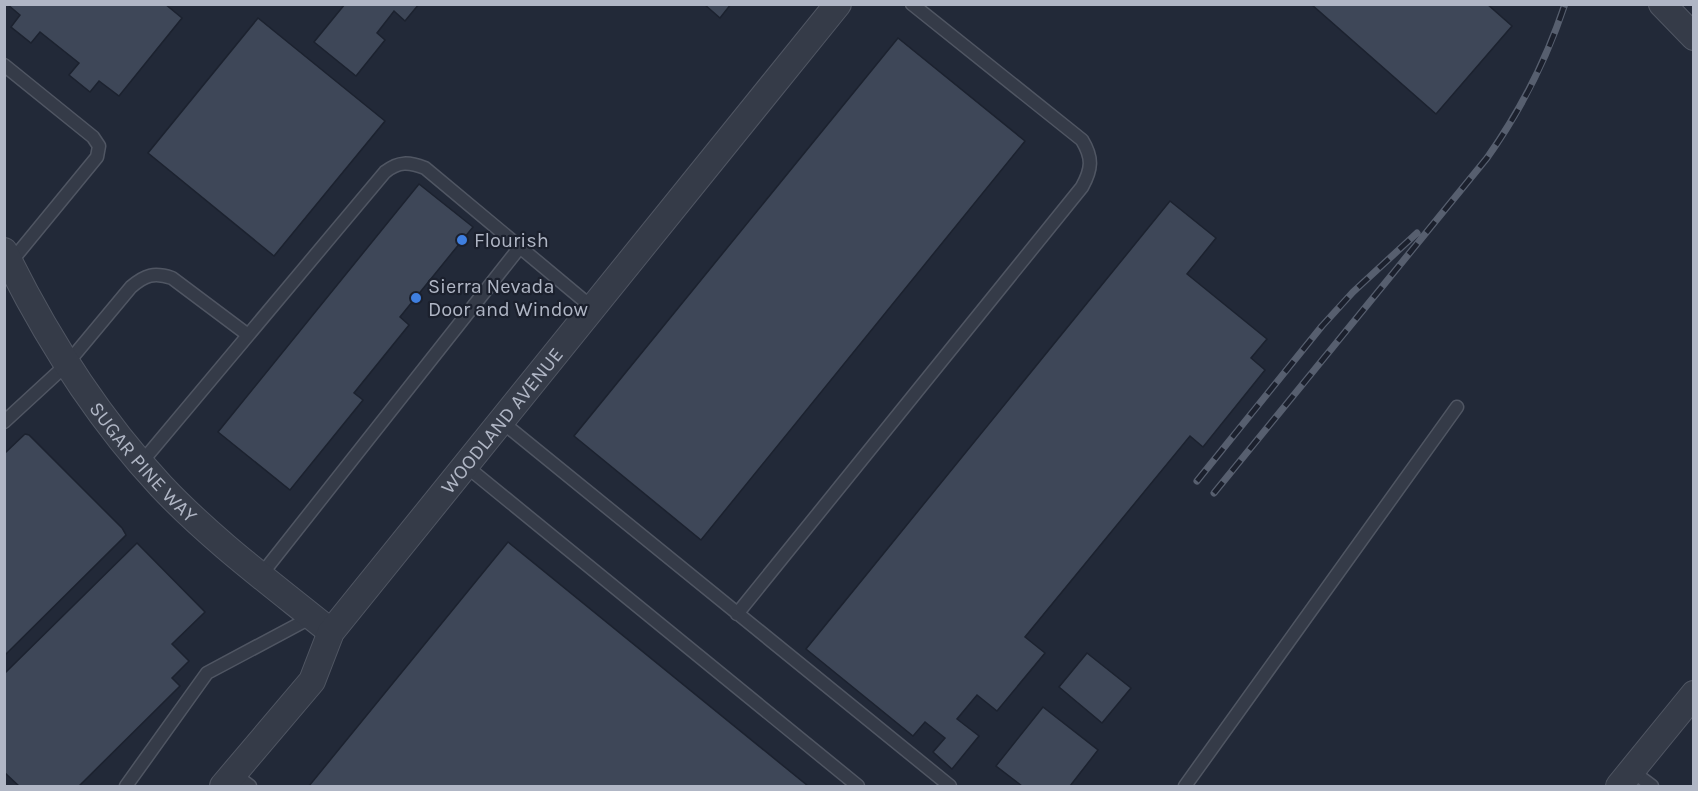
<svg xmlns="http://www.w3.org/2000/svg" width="1698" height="791" font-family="Karla,sans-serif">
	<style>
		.building { fill: #3e4758; stroke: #1c222f; stroke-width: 1.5 }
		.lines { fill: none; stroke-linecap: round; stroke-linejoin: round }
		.lane-casing { stroke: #505663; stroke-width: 15 }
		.street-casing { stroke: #505663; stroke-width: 28 }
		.lane { stroke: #353b48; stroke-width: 12 }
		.street { stroke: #353b48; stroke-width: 26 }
		.rail-casing { stroke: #575f6f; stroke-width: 7 }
		.rail { stroke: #1b202d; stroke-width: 4.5; stroke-dasharray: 14; stroke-linecap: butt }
		.shop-dot { fill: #3f7fe0; stroke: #1b202d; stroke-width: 2 }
		.labels { text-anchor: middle; stroke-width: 4.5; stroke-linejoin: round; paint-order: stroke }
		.poi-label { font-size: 20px; fill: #b0b6c5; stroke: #1b202d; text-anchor: start }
		.street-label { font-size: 20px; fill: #b0b6c5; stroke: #1b202d }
	</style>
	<rect width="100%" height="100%" fill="#222938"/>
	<path class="building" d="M 7,4 L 165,4 L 182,18 L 119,96 L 99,81 L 90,92 L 69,75 L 79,63 L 40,32 L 31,43 L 11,27 L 20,15 Z
		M 345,4 L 419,4 L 405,21 L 394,11 L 377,33 L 385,40 L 356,76 L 314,42 Z
		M 704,4 L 731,4 L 720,18 Z
		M 1311,4 L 1487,4 L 1512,26 L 1436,114 Z
		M 258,18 L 385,121 L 274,256 L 148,153 Z
		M 898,38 L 1025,141 L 701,540 L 574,436 Z
		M 419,184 L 473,227 L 400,317 L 409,325 L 354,393 L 363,400 L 290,490 L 218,432 Z
		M 1170,201 L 1216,238 L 1187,274 L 1267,339 L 1251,358 L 1265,370 L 1203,447 L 1190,436 L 1025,637 L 1045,653 L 997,711 L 977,695 L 957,719 L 979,736 L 952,769 L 933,752 L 945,738 L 925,722 L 913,736 L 806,649 Z
		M 25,434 L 29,435 L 122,528 L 126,535 L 4,656 L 4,454 Z
		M 508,542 L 808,786 L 309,786 Z
		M 137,543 L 205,612 L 172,644 L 189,661 L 172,678 L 180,686 L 79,786 L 19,786 L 4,772 L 4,674 Z
		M 1087,653 L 1131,688 L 1102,723 L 1059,687 Z
		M 1043,707 L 1098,750 L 1070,786 L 1022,786 L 996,766 Z"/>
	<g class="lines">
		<defs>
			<path id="lane" d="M 4,65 L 93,137 L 99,146 L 97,157 L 10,263
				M 4,422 L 66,365 L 131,287 C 145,275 154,272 172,278 L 248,335
				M 502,422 L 950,786
				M 141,463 L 385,172 C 399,161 409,162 425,168 L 594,309
				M 466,466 L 858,786
				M 261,575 L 520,247
				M 737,614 L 1082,187 C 1092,169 1093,158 1082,140 L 912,4
				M 1632,771 L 1652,786
				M 234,774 L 250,786
				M 126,786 L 207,673 L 312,617
				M 1185,786 L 1457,407"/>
			<g id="street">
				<path d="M 1662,4 L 1694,37"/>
				<path id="s1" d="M 4,251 C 46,337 96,416 161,486 C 212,540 273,585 331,632"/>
				<path id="s2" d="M 223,786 L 312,681 L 331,632 L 838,4"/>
				<path d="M 1619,786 L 1694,694"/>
			</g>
		</defs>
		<use href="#lane" class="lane-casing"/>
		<use href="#street" class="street-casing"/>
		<use href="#lane" class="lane"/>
		<use href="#street" class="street"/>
		<defs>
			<path id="rail" d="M 1197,481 L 1322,326 L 1353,292 L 1417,233
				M 1214,493 L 1487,158 C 1521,110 1546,61 1565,4"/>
		</defs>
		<use href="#rail" class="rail-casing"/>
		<use href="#rail" class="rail"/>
	</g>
	<g class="shop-dot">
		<circle cx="462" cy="240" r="6"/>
		<circle cx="416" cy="298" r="6"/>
	</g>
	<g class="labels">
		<g class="poi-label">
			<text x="474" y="247">Flourish</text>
			<text x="428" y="293">Sierra Nevada<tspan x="428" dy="23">Door and Window</tspan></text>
		</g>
		<g class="street-label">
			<text dy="7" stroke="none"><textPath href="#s2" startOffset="462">WOODLAND AVENUE</textPath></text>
			<text dy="7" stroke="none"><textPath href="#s1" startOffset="254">SUGAR PINE WAY</textPath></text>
		</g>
	</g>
	<rect width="1698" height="791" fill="none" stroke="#b0b6c5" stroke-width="12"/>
</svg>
